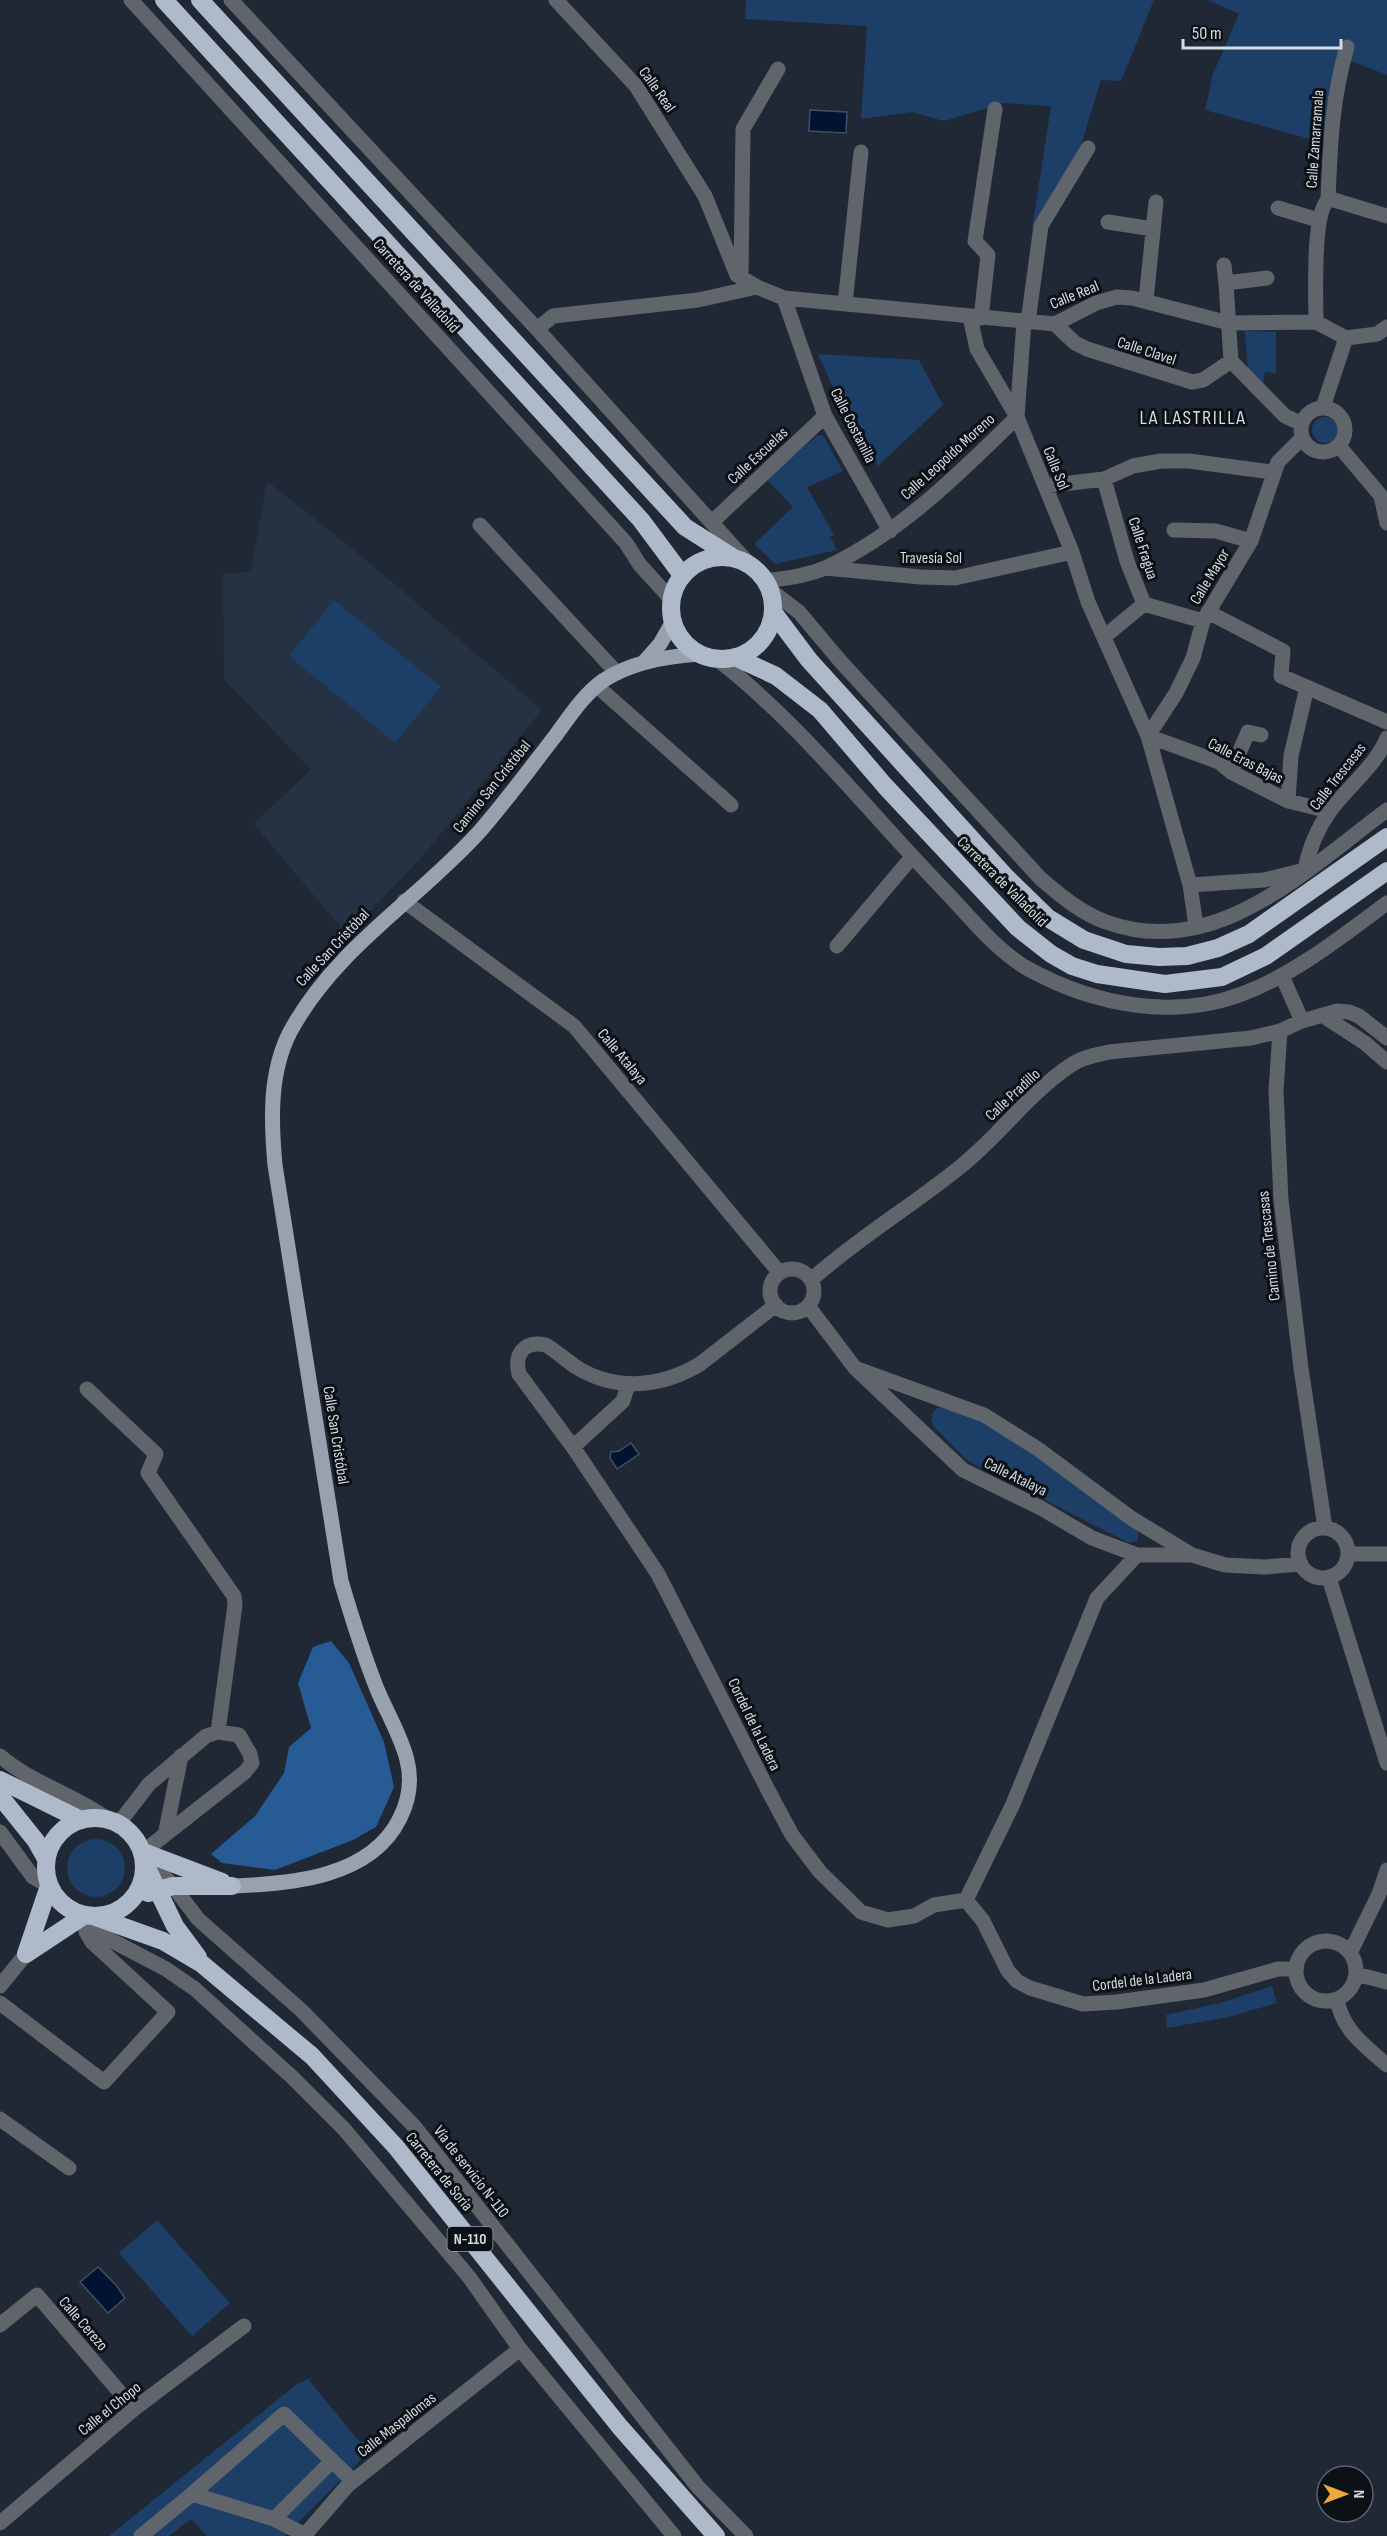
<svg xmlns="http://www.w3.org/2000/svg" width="1387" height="2536" font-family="'Sofia Sans Condensed',sans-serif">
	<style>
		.built { fill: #243243 }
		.green { fill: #1d3f67 }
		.forest { fill: #275b95 }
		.water { fill: #001330; stroke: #404f66; stroke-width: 1.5 }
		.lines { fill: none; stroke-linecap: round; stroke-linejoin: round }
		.minor { stroke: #60656b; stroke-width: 15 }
		.major { stroke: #98a2ae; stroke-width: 15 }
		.highway { stroke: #aebac9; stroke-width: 18 }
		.labels { text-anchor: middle; stroke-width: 6; stroke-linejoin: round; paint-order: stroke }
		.shield { fill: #0c1116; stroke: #999ea6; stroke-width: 1.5 }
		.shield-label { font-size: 15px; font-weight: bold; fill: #d5dbe3 }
		.street-label { font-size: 16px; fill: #d5dbe3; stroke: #0c1116 }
		.quarter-label { font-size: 20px; letter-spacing: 1.5px; fill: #d5dbe3; stroke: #0c1116 }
	</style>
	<rect width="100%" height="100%" fill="#1f2834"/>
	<path class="built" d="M 267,481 L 359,554 L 542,710 L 421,858 L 347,935 L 254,824 L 311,769 L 224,680 L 223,574 L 251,571 Z"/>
	<path class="green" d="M 746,0 L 1154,0 L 1121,81 L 1101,80 L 1076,161 L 1049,207 L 1032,229 L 1051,106 L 1004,103 L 944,121 L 912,112 L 861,119 L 867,26 L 745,19 Z
		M 1208,0 L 1387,0 L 1387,75 L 1343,58 L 1330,130 L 1321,142 L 1205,110 L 1213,74 L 1239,14 Z
		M 1245,331 L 1276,332 L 1276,373 L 1265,372 L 1262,389 L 1248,375 Z
		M 818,354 L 919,360 L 943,405 L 878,466 L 845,414 Z
		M1312 430a13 13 0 1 1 26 0a13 13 0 1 1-26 0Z
		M 818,435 L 823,435 L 843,471 L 807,487 L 834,535 L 830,537 L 837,550 L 775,564 L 754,544 L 793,507 L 766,479 Z
		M 334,600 L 441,687 L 395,743 L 289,656 Z
		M 939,1407 C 1008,1420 1082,1486 1138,1528 L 1138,1540 L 1132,1543 L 1127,1542 L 968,1461 L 935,1428 L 931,1420 L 933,1412 Z
		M67 1868a29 29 0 1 1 58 0a29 29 0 1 1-58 0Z
		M 1272,1986 L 1277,2003 L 1228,2017 L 1167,2028 L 1166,2015 L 1220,2003 Z
		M 157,2220 L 230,2303 L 192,2336 L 119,2253 Z
		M 308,2379 L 358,2440 L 374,2446 L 285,2536 L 207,2536 L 191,2519 L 169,2536 L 109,2536 L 297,2384 Z"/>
	<path class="forest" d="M 331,1641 L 349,1663 L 384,1742 L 394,1787 L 376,1827 L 353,1840 L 275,1870 L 222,1863 L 211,1854 L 255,1816 L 284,1773 L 289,1747 L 311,1728 L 298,1683 L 313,1647 Z"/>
	<path class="water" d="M 810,110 L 847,112 L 846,133 L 809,131 Z
		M 631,1443 L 639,1454 L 617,1469 L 610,1458 L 611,1452 L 619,1451 Z
		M 98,2267 L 116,2285 L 125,2298 L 108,2313 L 80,2282 Z"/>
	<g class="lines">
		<path class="minor" d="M 131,0 L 626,543 L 640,565 L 671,599
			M 231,0 L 537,329 L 750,565
			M 556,0 L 636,86 L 705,196 L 737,275 L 757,287 L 784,298 L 1055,324 L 1096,303 L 1117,297 L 1132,298 L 1229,323 L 1316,322 L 1346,338
			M 1328,200 C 1330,147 1332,97 1347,47
			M 1278,208 L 1318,220
			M 1108,222 L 1153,229
			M 1224,265 L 1226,283 L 1267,278
			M 741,275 L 743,129 L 778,69
			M 1226,283 L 1231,361 L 1285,416 L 1302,424
			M 784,298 L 825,416 L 890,531
			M 1146,300 L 1156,202
			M 845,304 L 861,152
			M 970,317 L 977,349 L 1017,417 L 1072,552 L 1088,602 L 1148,736 L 1190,885 L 1196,926
			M 981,318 L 988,255 L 975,241 L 995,109
			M 1028,322 L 1041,226 L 1088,148
			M 1316,322 C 1316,298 1312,214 1328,200 L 1334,200 L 1387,216
			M 1055,324 L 1075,343 L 1087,349 L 1192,382 L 1203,380 L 1231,361
			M 537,329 L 553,316 L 698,300 L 757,287
			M 1346,338 L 1377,334 L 1387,327
			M 1323,407 L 1346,338
			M1301 430a22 22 0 1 1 44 0a22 22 0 1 1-44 0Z
			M 1302,438 L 1278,462 L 1251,541 L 1203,621 L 1193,658 L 1176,693 L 1148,736 L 1219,762 L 1231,772 L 1288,801 L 1329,811
			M 1339,446 L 1381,496 L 1387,523
			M 1104,479 L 1127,561 L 1144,604 L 1203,621
			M 1045,486 L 1104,479 L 1133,466 L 1161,461 L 1189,461 L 1272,472
			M 712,522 L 825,416
			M 480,525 L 617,673
			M 1174,530 L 1216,531 L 1251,541
			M 825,568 L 921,577 L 955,578 L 1072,552
			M 766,581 C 786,578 806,576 825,568 C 899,534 959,474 1017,417 L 1024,322
			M 770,590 L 799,612 L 841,662 L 1041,879 C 1061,896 1081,913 1106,922 C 1215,962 1307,869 1387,810
			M 1208,612 L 1283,651 L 1281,676 L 1387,722
			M 1104,637 L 1144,604
			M 717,659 C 803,726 870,814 946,892 C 972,919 998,953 1032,971 C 1096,1005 1173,1020 1242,994 C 1295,974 1341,937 1387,903
			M 597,686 L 731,805
			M 1231,772 L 1248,732 L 1261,735
			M 1288,801 L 1291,756 L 1307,687
			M 1190,885 L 1264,880 L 1305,870 C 1309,849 1317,829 1330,811 C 1348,786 1375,767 1387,738
			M 404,901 L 574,1026 L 779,1272
			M 837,946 L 912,857
			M 1282,976 L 1302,1021
			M 1322,1015 L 1365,1043 L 1387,1062
			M 1280,1031 L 1276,1091 L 1281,1200 L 1301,1368 L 1325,1528
			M770 1291a22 22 0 1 1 44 0a22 22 0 1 1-44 0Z
			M 811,1280 C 858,1238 912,1206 960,1167 C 999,1136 1029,1093 1071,1065 C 1082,1057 1096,1055 1109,1052 L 1251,1038 L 1280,1031 L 1302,1021 L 1337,1011 L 1349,1012 L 1359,1016 L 1387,1038
			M 776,1305 L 700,1364 C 662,1387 616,1392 576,1367 C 566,1360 557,1352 546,1345 C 524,1340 514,1354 519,1374 L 573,1447 L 658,1574 L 769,1792 L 792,1835 L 820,1872 L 861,1912 L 888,1920 L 914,1916 L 934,1905 L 966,1900 L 983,1921 L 1008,1971 L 1017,1981 L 1030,1988 L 1083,2004 L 1117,2002 L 1204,1990 L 1278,1969 L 1290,1969 L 1296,1972
			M 808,1306 L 855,1368 L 963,1470 L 1041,1508 L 1092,1538 L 1137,1555 L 1192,1555
			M 855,1368 L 984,1415 L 1038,1449 L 1131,1518 L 1192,1555 L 1225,1565 L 1265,1567 L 1301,1564
			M 87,1389 L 156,1454 L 148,1473 L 234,1596 L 235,1605 L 218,1732
			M 573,1447 L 623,1401 L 628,1384
			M1298 1553a25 25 0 1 1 50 0a25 25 0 1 1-50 0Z
			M 1348,1554 L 1387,1554
			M 1329,1578 L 1387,1763
			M 0,1756 C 31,1783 73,1794 106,1818
			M 119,1823 L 149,1784 L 206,1736 L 218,1732 L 239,1735 L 250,1754 L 252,1763 L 245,1772 L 143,1852 L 173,1886 L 198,1919 L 301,2010 L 414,2126 L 698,2487 L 746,2536
			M 0,1832 L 33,1877 L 49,1886
			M 165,1835 L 181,1756
			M 966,1900 L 1013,1804 L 1097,1598 L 1137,1555
			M 85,1915 L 103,1936 L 166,1969 L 195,1989 L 292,2077 L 344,2129 L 469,2277 L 520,2349 L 674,2536
			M1296 1971a30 30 0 1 1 60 0a30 30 0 1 1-60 0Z
			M 1350,1953 L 1379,1894 L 1387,1870
			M 1356,1974 L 1387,1982
			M 0,1986 L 26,1954
			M 1337,1999 C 1342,2030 1365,2046 1387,2065
			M 0,2003 L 104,2082 L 168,2012 L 92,1942 L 86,1932 L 85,1918
			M 0,2119 L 69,2168
			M 0,2325 L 37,2295 L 134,2409
			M 192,2494 L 284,2414 L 353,2481
			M 274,2519 L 332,2461
			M 0,2523 L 134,2409 L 244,2326
			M 141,2536 L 192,2494 L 274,2519 L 305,2535
			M 304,2536 L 348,2485 L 520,2349"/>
		<path class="major" d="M 644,662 L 660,644 L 672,623
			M 232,1886 C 290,1884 371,1878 400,1818 C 409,1800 412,1780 407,1760 C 401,1736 387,1713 377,1689 C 363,1654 352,1618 341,1581 L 275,1165 C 271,1121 269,1073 290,1032 C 336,947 418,900 480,831 C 507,800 531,767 556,735 C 570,716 584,694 604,680 C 632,662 667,656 700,654"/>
		<path class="highway" d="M 164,0 L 641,520 L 682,575
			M 200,0 L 685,527 L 734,558
			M671 608a51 51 0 1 1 102 0a51 51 0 1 1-102 0Z
			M 773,612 L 809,660 L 1006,877 L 1048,918 L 1084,940 L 1126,954 L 1159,957 L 1187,956 L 1218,948 L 1249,934 L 1387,837
			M 735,657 L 776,676 L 820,710 L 885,786 L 1018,928 L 1051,954 L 1072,966 L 1097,974 L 1165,984 L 1222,977 L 1266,956 L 1387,871
			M 0,1780 L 79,1819
			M 0,1796 L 36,1841 L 46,1859
			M46 1867a49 49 0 1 1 98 0a49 49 0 1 1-98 0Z
			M 143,1852 L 222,1882
			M 145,1864 L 175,1926 L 198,1957
			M 148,1893 L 173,1886 L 232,1886
			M 96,1917 L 163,1941 L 202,1964 L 312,2056 L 396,2147 L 620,2427 L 716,2536
			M 26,1954 L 49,1886
			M 26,1954 L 85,1915"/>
	</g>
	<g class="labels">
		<rect class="shield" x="447.5" y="2227" width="45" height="24" rx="4.5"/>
		<g class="shield-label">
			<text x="470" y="2244">N-110</text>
		</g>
		<g class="street-label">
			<text transform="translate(658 89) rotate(55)" y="6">Calle Real</text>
			<text transform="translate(1314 139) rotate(-86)" y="6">Calle Zamarramala</text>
			<text transform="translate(417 285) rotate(48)" y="6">Carretera de Valladolid</text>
			<text transform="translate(1074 294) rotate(-22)" y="6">Calle Real</text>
			<text transform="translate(1147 350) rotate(18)" y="6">Calle Clavel</text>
			<text transform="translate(854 425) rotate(63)" y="6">Calle Costanilla</text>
			<text transform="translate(757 455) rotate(-43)" y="6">Calle Escuelas</text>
			<text transform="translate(947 456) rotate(-42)" y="6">Calle Leopoldo Moreno</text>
			<text transform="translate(1057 468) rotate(68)" y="6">Calle Sol</text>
			<text transform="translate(1144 548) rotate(72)" y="6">Calle Fragua</text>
			<text x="931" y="563">Travesía Sol</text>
			<text transform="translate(1209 576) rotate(-59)" y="6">Calle Mayor</text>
			<text transform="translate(1246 760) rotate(27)" y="6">Calle Eras Bajas</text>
			<text transform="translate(1337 776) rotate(-52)" y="6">Calle Trescasas</text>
			<text transform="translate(491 786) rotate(-51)" y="6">Camino San Cristóbal</text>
			<text transform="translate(1003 881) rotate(45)" y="6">Carretera de Valladolid</text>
			<text transform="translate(332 947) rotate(-47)" y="6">Calle San Cristóbal</text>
			<text transform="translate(623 1056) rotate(50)" y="6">Calle Atalaya</text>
			<text transform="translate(1012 1094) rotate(-43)" y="6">Calle Pradillo</text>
			<text transform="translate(1268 1246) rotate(-96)" y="6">Camino de Trescasas</text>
			<text transform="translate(337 1435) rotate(81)" y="6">Calle San Cristóbal</text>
			<text transform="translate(1016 1476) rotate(26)" y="6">Calle Atalaya</text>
			<text transform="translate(755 1724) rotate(64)" y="6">Cordel de la Ladera</text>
			<text transform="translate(1142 1979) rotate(-7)" y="6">Cordel de la Ladera</text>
			<text transform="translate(440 2171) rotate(51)" y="6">Carretera de Soria</text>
			<text transform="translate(472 2171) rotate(52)" y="6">Vía de servicio N-110</text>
			<text transform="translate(84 2323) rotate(49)" y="6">Calle Cerezo</text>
			<text transform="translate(109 2408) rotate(-39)" y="6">Calle el Chopo</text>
			<text transform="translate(396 2424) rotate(-38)" y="6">Calle Maspalomas</text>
		</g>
		<g class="quarter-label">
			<text x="1193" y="424">LA LASTRILLA</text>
		</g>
	</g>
	<g transform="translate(1345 2494) rotate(90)"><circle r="28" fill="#0c1116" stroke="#5c6268" stroke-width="1.5"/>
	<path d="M0-4.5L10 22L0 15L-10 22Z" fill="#eea83c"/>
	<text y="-9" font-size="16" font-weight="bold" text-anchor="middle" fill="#d5dbe3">N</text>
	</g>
	<path d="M1183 39v9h158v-9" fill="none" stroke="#d5dbe3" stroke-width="3"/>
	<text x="1192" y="39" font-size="18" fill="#d5dbe3" stroke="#0c1116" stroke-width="4.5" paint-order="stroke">50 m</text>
</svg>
